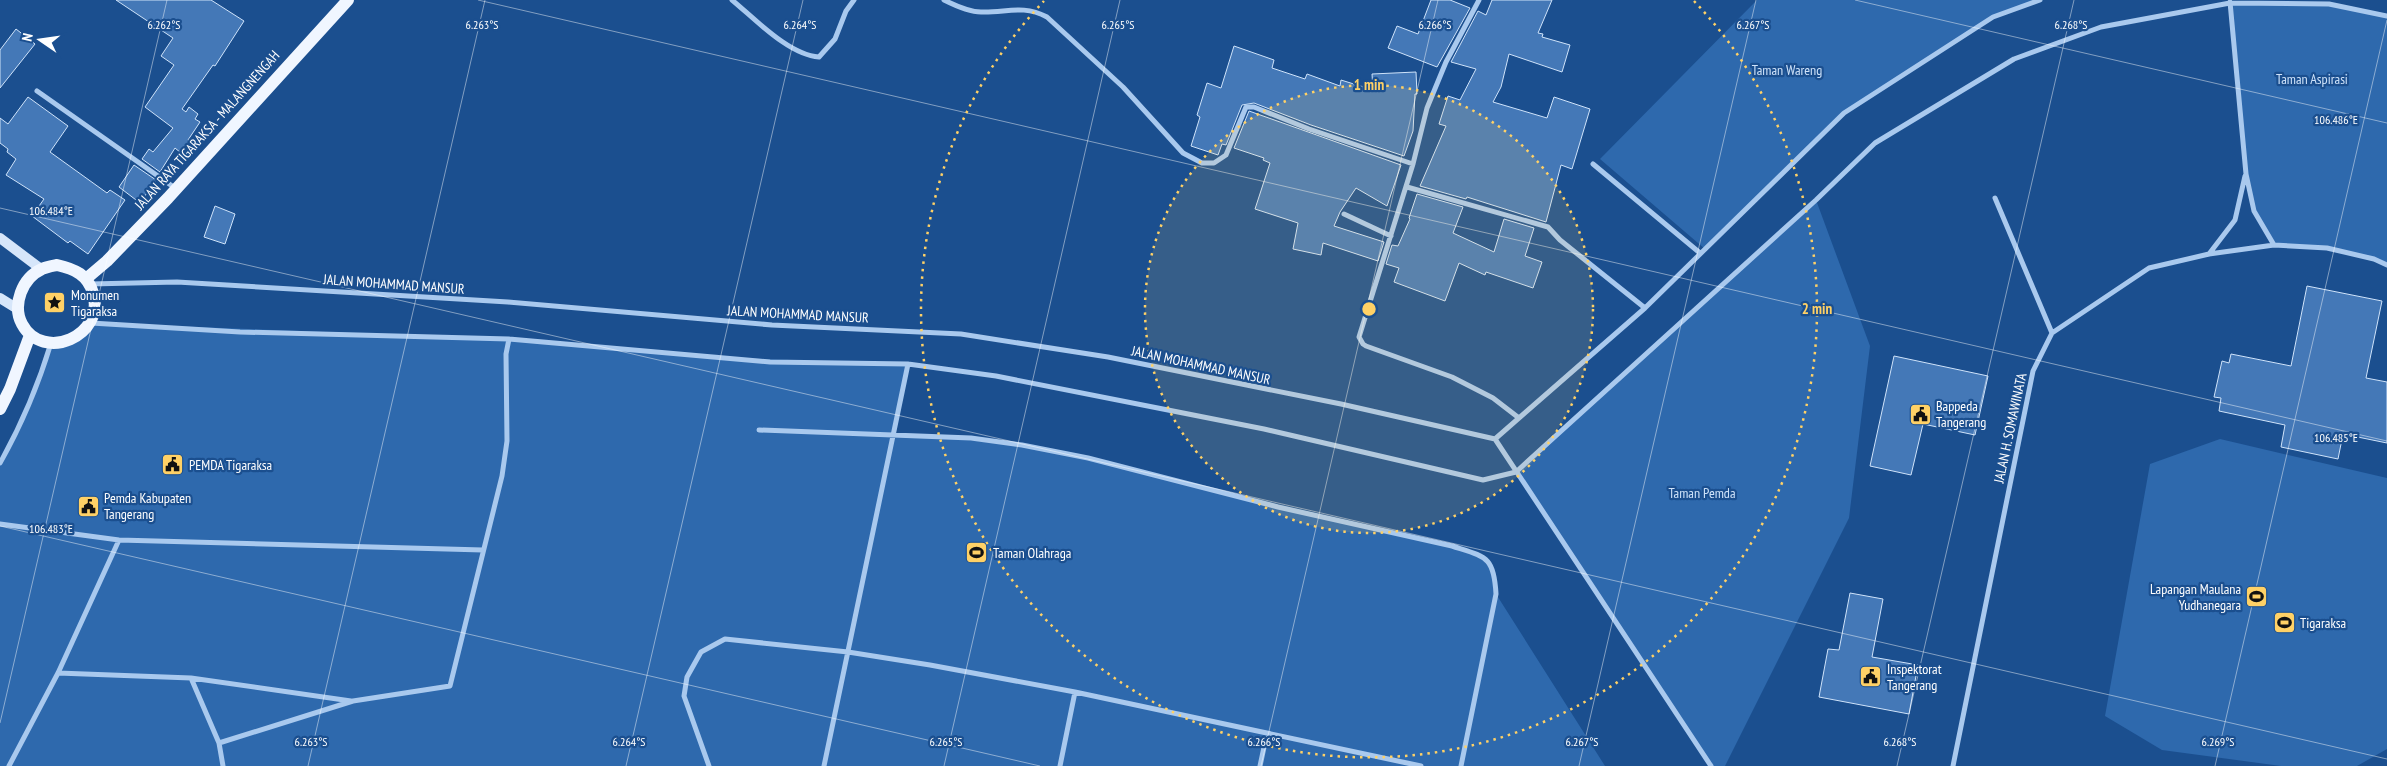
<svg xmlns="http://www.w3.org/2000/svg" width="2387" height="766" font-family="'PT Sans Narrow',sans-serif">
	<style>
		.green { fill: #2e69ad }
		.building { fill: #4478b7; stroke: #cfe3fa }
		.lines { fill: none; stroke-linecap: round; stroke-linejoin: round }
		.street { stroke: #a9c9ee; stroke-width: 5 }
		.secondary { stroke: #d6e6fa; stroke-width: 10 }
		.primary { stroke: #f0f6ff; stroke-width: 12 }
		.ticks { fill: none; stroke: #fff; stroke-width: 1; stroke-opacity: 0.45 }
		.ring { fill: none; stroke: #ffd166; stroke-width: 2.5; stroke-dasharray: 2.5 5 }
		.labels { text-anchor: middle; stroke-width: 4.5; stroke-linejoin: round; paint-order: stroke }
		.park-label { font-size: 14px; fill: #cfe3fa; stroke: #1b4f8f }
		.street-label { font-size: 14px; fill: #fff; stroke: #1b4f8f }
		.poi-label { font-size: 14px; fill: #fff; stroke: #1b4f8f; text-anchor: start }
		.ticks-label { font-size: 12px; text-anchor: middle; fill: #fff; stroke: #1b4f8f; stroke-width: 4.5; stroke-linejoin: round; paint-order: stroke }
		.centre { fill: #ffd166; stroke: #1b4f8f; stroke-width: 2.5 }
		.ring-label { font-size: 15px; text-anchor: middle; font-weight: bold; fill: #ffd166; stroke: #1b4f8f; stroke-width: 4.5; stroke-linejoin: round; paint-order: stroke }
	</style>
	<rect width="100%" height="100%" fill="#1b4f8f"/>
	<path class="green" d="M 1757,0 L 2040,0 L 1993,17 L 1844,113 L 1705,249 L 1600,159 Z
		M 2230,3 L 2329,4 L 2387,16 L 2387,265 L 2330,249 L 2274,244 L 2254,211 L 2246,174 Z
		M 1816,200 L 1870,346 L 1849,518 L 1725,766 L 1711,766 L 1516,472 Z
		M 91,323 L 509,339 L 704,357 L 908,364 L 892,433 C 958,438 1023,445 1088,458 L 1459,548 C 1489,560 1495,559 1496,594 L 1605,766 L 0,766 L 0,463 L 33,400 L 51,343 Z
		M 2220,439 L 2387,478 L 2387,749 L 2357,766 L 2281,766 L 2162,750 L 2105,716 L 2150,464 Z"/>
	<path class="building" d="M 116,0 L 211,0 L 244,21 L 215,66 L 213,65 L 182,109 L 186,112 L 189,107 L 198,114 L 195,119 L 200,122 L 188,140 L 190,142 L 181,153 L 175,148 L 160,172 L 142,159 L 149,149 L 153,152 L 173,128 L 145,107 L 174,65 L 161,56 L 173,38 Z
		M 1431,0 L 1450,0 L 1470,8 L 1437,67 L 1388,48 L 1397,26 L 1418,34 Z
		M 1492,0 L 1552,0 L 1538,33 L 1543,34 L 1542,37 L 1570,45 L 1562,72 L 1509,54 L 1501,87 L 1493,102 L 1547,118 L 1554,97 L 1590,109 L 1572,169 L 1561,165 L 1546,222 L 1467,197 L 1466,199 L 1420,186 L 1446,126 L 1439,124 L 1448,96 L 1460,100 L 1476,69 L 1451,62 L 1478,11 L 1486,15 Z
		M 16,29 L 35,44 L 0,88 L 0,50 Z
		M 1234,46 L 1274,60 L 1272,68 L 1305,79 L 1307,74 L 1340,86 L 1341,80 L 1373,90 L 1372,74 L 1416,72 L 1417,94 L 1415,94 L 1413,131 L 1404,156 L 1311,125 L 1254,103 L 1242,105 L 1226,145 L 1222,144 L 1218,155 L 1191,146 L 1200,117 L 1197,115 L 1207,83 L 1221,88 Z
		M 28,97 L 68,126 L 50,152 L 107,193 L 110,190 L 125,200 L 88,254 L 70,241 L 68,243 L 32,216 L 44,199 L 6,175 L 16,159 L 7,152 L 8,149 L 0,143 L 0,118 L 8,124 Z
		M 1249,111 L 1401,165 L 1387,206 L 1356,188 L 1340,212 L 1334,226 L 1384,242 L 1378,261 L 1323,243 L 1321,255 L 1293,249 L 1298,223 L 1255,209 L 1270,163 L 1263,160 L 1264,158 L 1234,148 Z
		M 134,165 L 156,180 L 140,203 L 119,187 Z
		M 1417,194 L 1463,207 L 1453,233 L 1494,252 L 1504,219 L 1534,228 L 1525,256 L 1542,262 L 1533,288 L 1486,272 L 1485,275 L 1459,263 L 1445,301 L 1394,282 L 1399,268 L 1386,264 L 1392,245 L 1398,246 L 1410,219 L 1409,218 Z
		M 215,206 L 235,214 L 225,244 L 204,237 Z
		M 2307,286 L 2382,301 L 2366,378 L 2387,382 L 2387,443 L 2343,434 L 2338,459 L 2281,447 L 2285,425 L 2219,411 L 2221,398 L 2214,397 L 2222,361 L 2229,363 L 2231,354 L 2291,366 Z
		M 1894,356 L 1988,376 L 1975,435 L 1923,424 L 1911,475 L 1870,466 Z
		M 1850,593 L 1883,599 L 1872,657 L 1918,665 L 1909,714 L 1819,697 L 1828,649 L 1839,650 Z"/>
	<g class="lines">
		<path class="street" d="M 732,0 C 755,19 789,55 819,57 L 835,39 L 846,11 L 854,0
			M 944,0 C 954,5 969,12 981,12 C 1006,13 1022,4 1047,17 L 1123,87 L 1183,153 L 1202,163 L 1214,163 L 1226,155 L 1246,107 L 1254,107 L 1309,129 L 1413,164
			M 1479,0 L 1446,62 L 1427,108 L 1413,164 L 1359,337 L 1363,344 L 1366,346 L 1452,377 L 1493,398 L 1519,418
			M 2230,2 L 2246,174 L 2254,211 L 2274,245
			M 37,91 L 175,188
			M 1593,164 L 1700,253
			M 1407,187 L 1548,227 L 1560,240 L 1645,308
			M 1995,198 L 2052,333
			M 1344,214 L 1391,236
			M 2209,254 L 2235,220 L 2245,176
			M 90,284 L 177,282 L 508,302 L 772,325 L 961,334 L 1108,357 L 1341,404 L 1495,439
			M 91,323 L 240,332 L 509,339 L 770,362 L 908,364 L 996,376 L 1173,411 L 1264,429 L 1483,480 L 1516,472 L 1816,200 L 1875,143 L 2014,59 L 2101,27 L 2230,3 L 2329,4 L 2387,16
			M 759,430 L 971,438 L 1022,445 L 1088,458 L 1278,507 L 1452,546 C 1486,557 1494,556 1496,594 L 1461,766
			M 1495,439 L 1645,308 L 1844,113 L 1993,17 L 2040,0
			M 1495,439 L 1711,766
			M 0,463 C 22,424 38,386 51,343
			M 0,524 L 119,540 L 483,550
			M 58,673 L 191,678 L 351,701
			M 191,678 L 219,743 L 223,766
			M 219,743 L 353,701 L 450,686 L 502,476 L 507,441 L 506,354 L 509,339
			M 9,766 L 58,673 L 119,540
			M 709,766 L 684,696 L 687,677 L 701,652 L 725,639 L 848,652 L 930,665 L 1075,692 L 1421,766
			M 824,766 L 908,364
			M 1060,766 L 1075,692
			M 1260,766 L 1267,733
			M 1953,766 L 2033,371 L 2052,333 L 2149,268 L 2209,254 L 2274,245 L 2327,248 L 2374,259 L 2387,265"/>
		<path class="secondary" d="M 0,238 L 41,269
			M 0,298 L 16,308"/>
		<path class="primary" d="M 57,265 C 75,269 88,275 93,293 C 106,336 43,363 22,324 C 12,305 22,278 42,269 C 46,267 52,266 57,265 Z
			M 87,278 L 107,261 L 168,198 L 348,0
			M 0,409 L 10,389 L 30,335"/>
	</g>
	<path class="ticks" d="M 478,0 L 2387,441M 1855,0 L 2387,123M 0,208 L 2387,759M 0,526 L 1040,766M 0,723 L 167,0M 308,766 L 485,0M 626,766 L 803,0M 944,766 L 1120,0M 1261,766 L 1438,0M 1579,766 L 1756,0M 1897,766 L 2074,0M 2215,766 L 2387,20"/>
	<circle cx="1369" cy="309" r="224" fill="#ffd166" fill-opacity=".12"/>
	<g class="ring">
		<circle cx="1369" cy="309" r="224"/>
		<path d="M1694 1A448 448 0 1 1 1044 1"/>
	</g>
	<defs>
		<symbol id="sight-square" viewBox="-11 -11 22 22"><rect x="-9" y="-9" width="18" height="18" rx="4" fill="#ffd166" stroke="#1b4f8f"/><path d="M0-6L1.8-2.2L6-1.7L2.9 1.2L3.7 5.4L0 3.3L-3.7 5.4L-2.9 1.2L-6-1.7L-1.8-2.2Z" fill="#111"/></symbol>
		<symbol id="civic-square" viewBox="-11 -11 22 22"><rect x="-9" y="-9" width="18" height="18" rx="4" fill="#ffd166" stroke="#1b4f8f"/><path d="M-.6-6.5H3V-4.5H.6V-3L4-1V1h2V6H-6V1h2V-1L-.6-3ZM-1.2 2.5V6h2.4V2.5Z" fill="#111"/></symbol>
		<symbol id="stadium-square" viewBox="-11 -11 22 22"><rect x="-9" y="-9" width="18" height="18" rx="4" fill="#ffd166" stroke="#1b4f8f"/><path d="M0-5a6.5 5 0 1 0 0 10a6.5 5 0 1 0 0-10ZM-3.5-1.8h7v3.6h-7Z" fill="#111"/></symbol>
	</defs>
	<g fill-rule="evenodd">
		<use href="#sight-square" x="42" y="290" width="25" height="25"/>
		<use href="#civic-square" x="1908" y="402" width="25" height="25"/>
		<use href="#civic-square" x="160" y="452" width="25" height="25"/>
		<use href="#civic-square" x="76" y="494" width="25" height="25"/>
		<use href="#stadium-square" x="964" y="540" width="25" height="25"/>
		<use href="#stadium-square" x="2244" y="584" width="25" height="25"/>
		<use href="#stadium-square" x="2272" y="610" width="25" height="25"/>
		<use href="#civic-square" x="1858" y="664" width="25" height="25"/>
	</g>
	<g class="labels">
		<g class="park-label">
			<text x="1787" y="75">Taman Wareng</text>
			<text x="2312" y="84">Taman Aspirasi</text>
			<text x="1702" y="498">Taman Pemda</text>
		</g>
		<g class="street-label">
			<text transform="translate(207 130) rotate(-48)" y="5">JALAN RAYA TIGARAKSA - MALANGNENGAH</text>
			<text transform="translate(394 284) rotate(4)" y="5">JALAN MOHAMMAD MANSUR</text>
			<text transform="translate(798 314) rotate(3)" y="5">JALAN MOHAMMAD MANSUR</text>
			<text transform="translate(1201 365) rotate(12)" y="5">JALAN MOHAMMAD MANSUR</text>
			<text transform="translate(2010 428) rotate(-78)" y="5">JALAN H. SOMAWINATA</text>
		</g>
		<g class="poi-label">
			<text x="71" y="300">Monumen<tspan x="71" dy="16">Tigaraksa</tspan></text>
			<text x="1936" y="411">Bappeda<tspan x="1936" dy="16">Tangerang</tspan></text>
			<text x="189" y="470">PEMDA Tigaraksa</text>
			<text x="104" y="503">Pemda Kabupaten<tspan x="104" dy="16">Tangerang</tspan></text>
			<text x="993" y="558">Taman Olahraga</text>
			<text x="2241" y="594" text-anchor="end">Lapangan Maulana<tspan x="2241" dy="16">Yudhanegara</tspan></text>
			<text x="2300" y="628">Tigaraksa</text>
			<text x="1887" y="674">Inspektorat<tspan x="1887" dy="16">Tangerang</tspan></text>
		</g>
	</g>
	<g class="ticks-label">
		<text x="164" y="29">6.262°S</text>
		<text x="482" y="29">6.263°S</text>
		<text x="800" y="29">6.264°S</text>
		<text x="1118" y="29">6.265°S</text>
		<text x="1435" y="29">6.266°S</text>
		<text x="1753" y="29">6.267°S</text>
		<text x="2071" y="29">6.268°S</text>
		<text x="2336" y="124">106.486°E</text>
		<text x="51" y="215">106.484°E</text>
		<text x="2336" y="442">106.485°E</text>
		<text x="51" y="533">106.483°E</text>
		<text x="311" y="746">6.263°S</text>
		<text x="629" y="746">6.264°S</text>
		<text x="946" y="746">6.265°S</text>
		<text x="1264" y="746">6.266°S</text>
		<text x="1582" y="746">6.267°S</text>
		<text x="1900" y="746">6.268°S</text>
		<text x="2218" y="746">6.269°S</text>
	</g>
	<circle cx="1369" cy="309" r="8" class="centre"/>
	<g class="ring-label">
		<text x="1369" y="90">1 min</text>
		<text x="1817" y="314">2 min</text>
	</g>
	<g transform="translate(40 40) rotate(283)" stroke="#1b4f8f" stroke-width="4" paint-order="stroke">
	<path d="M0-4L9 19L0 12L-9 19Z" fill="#ffffff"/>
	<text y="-8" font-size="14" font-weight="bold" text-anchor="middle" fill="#ffffff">N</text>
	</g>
</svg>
